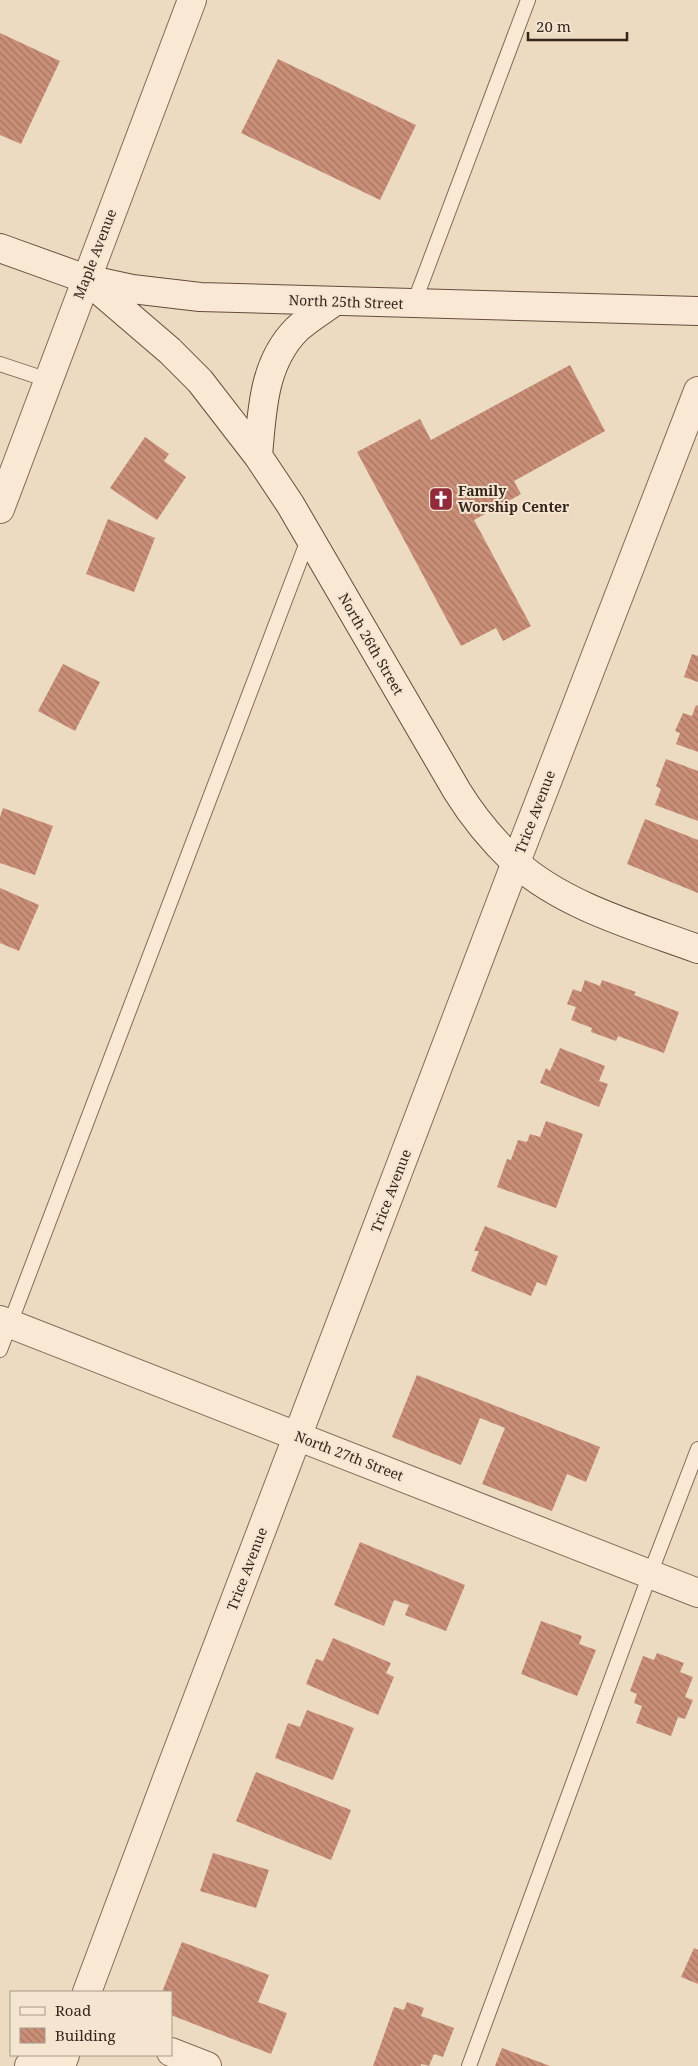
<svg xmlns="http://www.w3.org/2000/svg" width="698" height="2066" font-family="'Noto Serif',serif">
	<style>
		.building { fill: url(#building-back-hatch) }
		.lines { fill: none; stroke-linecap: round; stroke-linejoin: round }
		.service-casing { stroke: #856b59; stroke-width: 16 }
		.minor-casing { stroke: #856b59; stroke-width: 30 }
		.tertiary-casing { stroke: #856b59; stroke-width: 30 }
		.secondary-casing { stroke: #674c3c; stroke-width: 30 }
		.service { stroke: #f8e8d4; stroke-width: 14 }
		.minor { stroke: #f8e8d4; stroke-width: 28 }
		.tertiary { stroke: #f8e8d4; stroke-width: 28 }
		.secondary { stroke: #f8e8d4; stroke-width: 28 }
		.labels { text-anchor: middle; stroke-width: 4; stroke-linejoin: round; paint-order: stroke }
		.street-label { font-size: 14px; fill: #35261d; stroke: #f4e5d0 }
		.poi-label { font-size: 14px; font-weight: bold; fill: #35261d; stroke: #f4e5d0; text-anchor: start }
	</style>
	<defs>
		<pattern id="building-back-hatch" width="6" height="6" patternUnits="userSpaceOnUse" patternTransform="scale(1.25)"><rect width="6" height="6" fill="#ca8f78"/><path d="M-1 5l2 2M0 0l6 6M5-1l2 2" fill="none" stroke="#a57562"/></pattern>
	</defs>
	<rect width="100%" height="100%" fill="#ecdac1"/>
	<path class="building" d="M 0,33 L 60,61 L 21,144 L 0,135 Z
		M 278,59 L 416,125 L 380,200 L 241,133 Z
		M 570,365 L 605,431 L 514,481 L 521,494 L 474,520 L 531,626 L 503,641 L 496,628 L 461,646 L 357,452 L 420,419 L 431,440 Z
		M 145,437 L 169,454 L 164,461 L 186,477 L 157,520 L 110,488 Z
		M 108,519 L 155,538 L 134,592 L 86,574 Z
		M 692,654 L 698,656 L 698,682 L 684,677 Z
		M 63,664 L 100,682 L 75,731 L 38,711 Z
		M 696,705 L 698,706 L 698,752 L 676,744 L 680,733 L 675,731 L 683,713 L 692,716 Z
		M 666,759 L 698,771 L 698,821 L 655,805 L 661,789 L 656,786 Z
		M 3,808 L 53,826 L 35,875 L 0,863 L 0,817 Z
		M 645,819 L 698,840 L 698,893 L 627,864 Z
		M 0,888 L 39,905 L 19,951 L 0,943 Z
		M 585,980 L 600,986 L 602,980 L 636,992 L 634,995 L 679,1012 L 664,1053 L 618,1036 L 616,1041 L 591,1032 L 592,1028 L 571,1020 L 576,1007 L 567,1004 L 573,989 L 581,992 Z
		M 560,1048 L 605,1066 L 599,1081 L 608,1084 L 599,1107 L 540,1083 L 546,1068 L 550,1071 Z
		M 546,1121 L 583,1134 L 556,1208 L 497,1187 L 507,1159 L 511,1160 L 518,1140 L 527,1142 L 530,1134 L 540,1137 Z
		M 485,1226 L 558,1256 L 546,1286 L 537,1282 L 531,1296 L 471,1271 L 479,1251 L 474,1251 Z
		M 417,1375 L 600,1447 L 586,1482 L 567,1474 L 552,1511 L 482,1484 L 505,1428 L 480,1418 L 461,1465 L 392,1437 Z
		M 360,1542 L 465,1585 L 446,1631 L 405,1615 L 409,1605 L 394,1600 L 384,1626 L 334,1605 Z
		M 541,1621 L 582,1636 L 579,1644 L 596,1650 L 577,1696 L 521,1674 Z
		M 333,1638 L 391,1663 L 386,1673 L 394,1677 L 378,1715 L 306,1684 L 316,1659 L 323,1661 Z
		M 657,1653 L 684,1663 L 680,1672 L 693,1677 L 685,1697 L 693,1700 L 685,1719 L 678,1717 L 671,1736 L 636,1723 L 642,1706 L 634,1703 L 637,1694 L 630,1691 L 643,1656 L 654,1660 Z
		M 307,1710 L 354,1728 L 333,1780 L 275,1758 L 288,1723 L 300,1727 Z
		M 256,1772 L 351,1810 L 331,1860 L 236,1821 Z
		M 213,1853 L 269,1870 L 256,1908 L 200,1891 Z
		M 182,1942 L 269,1975 L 258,2002 L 287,2013 L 271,2054 L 171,2015 L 171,1992 L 162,1992 Z
		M 694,1948 L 698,1950 L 698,1984 L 681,1977 Z
		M 407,2002 L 424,2008 L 421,2016 L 454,2028 L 443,2057 L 434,2054 L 429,2066 L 421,2064 L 421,2066 L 373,2066 L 394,2007 L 404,2010 Z
		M 502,2048 L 550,2066 L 495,2066 Z"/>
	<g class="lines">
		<defs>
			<path id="service" d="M 414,303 L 528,0
				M 0,364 L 48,380
				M 0,1350 L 309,537
				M 469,2066 L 650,1574 L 698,1449"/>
			<path id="minor" d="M 0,1320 L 698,1593
				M 87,1992 L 168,1776 L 516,862 L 698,391
				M 171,2052 L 207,2066
				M 29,2066 L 42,2055
				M 61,2066 L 65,2055"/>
			<path id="tertiary" d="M 0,509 L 192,0"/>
			<path id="secondary" d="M 0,248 L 86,279 L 132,289 L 200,297 L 698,311
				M 86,279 L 170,351 L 200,381 L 258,456 L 290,504 L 457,791 C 473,817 493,841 515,862 C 563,906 638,927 698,949
				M 258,456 C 262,411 263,363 297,329 C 308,319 323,310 335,301"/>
		</defs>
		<use href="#service" class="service-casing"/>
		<use href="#minor" class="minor-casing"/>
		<use href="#tertiary" class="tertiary-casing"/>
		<use href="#secondary" class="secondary-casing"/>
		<use href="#service" class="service"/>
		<use href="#minor" class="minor"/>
		<use href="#tertiary" class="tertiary"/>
		<use href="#secondary" class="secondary"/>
	</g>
	<defs>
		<symbol id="church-square" viewBox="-11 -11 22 22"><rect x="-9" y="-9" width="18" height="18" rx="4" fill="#922b39" stroke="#f4e5d0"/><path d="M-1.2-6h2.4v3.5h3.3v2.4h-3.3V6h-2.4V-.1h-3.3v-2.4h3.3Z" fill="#fff"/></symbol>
	</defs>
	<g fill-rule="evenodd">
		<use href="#church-square" x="427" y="485" width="28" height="28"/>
	</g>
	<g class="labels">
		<g class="street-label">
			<text transform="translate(95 254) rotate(-69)" y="5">Maple Avenue</text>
			<text transform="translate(346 302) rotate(2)" y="5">North 25th Street</text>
			<text transform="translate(371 644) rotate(60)" y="5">North 26th Street</text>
			<text transform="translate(535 812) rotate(-69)" y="5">Trice Avenue</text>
			<text transform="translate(391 1191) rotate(-69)" y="5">Trice Avenue</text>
			<text transform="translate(349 1456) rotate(21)" y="5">North 27th Street</text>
			<text transform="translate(247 1569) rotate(-69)" y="5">Trice Avenue</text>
		</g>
		<g class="poi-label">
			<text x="458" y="496">Family<tspan x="458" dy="16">Worship Center</tspan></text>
		</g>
	</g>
	<rect x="10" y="1991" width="162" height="65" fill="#f4e5d0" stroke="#a89988"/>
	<rect x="20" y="2007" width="25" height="8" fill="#f8e8d4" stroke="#a89988"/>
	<text x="55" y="2016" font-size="15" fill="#35261d">Road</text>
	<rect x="20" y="2028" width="25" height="15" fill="url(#building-back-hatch)" stroke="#a89988"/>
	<text x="55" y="2041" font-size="15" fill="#35261d">Building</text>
	<path d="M528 32v8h99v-8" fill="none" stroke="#35261d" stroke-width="2.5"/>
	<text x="536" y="32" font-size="15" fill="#35261d" stroke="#f4e5d0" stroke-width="4" paint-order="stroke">20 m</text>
</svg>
